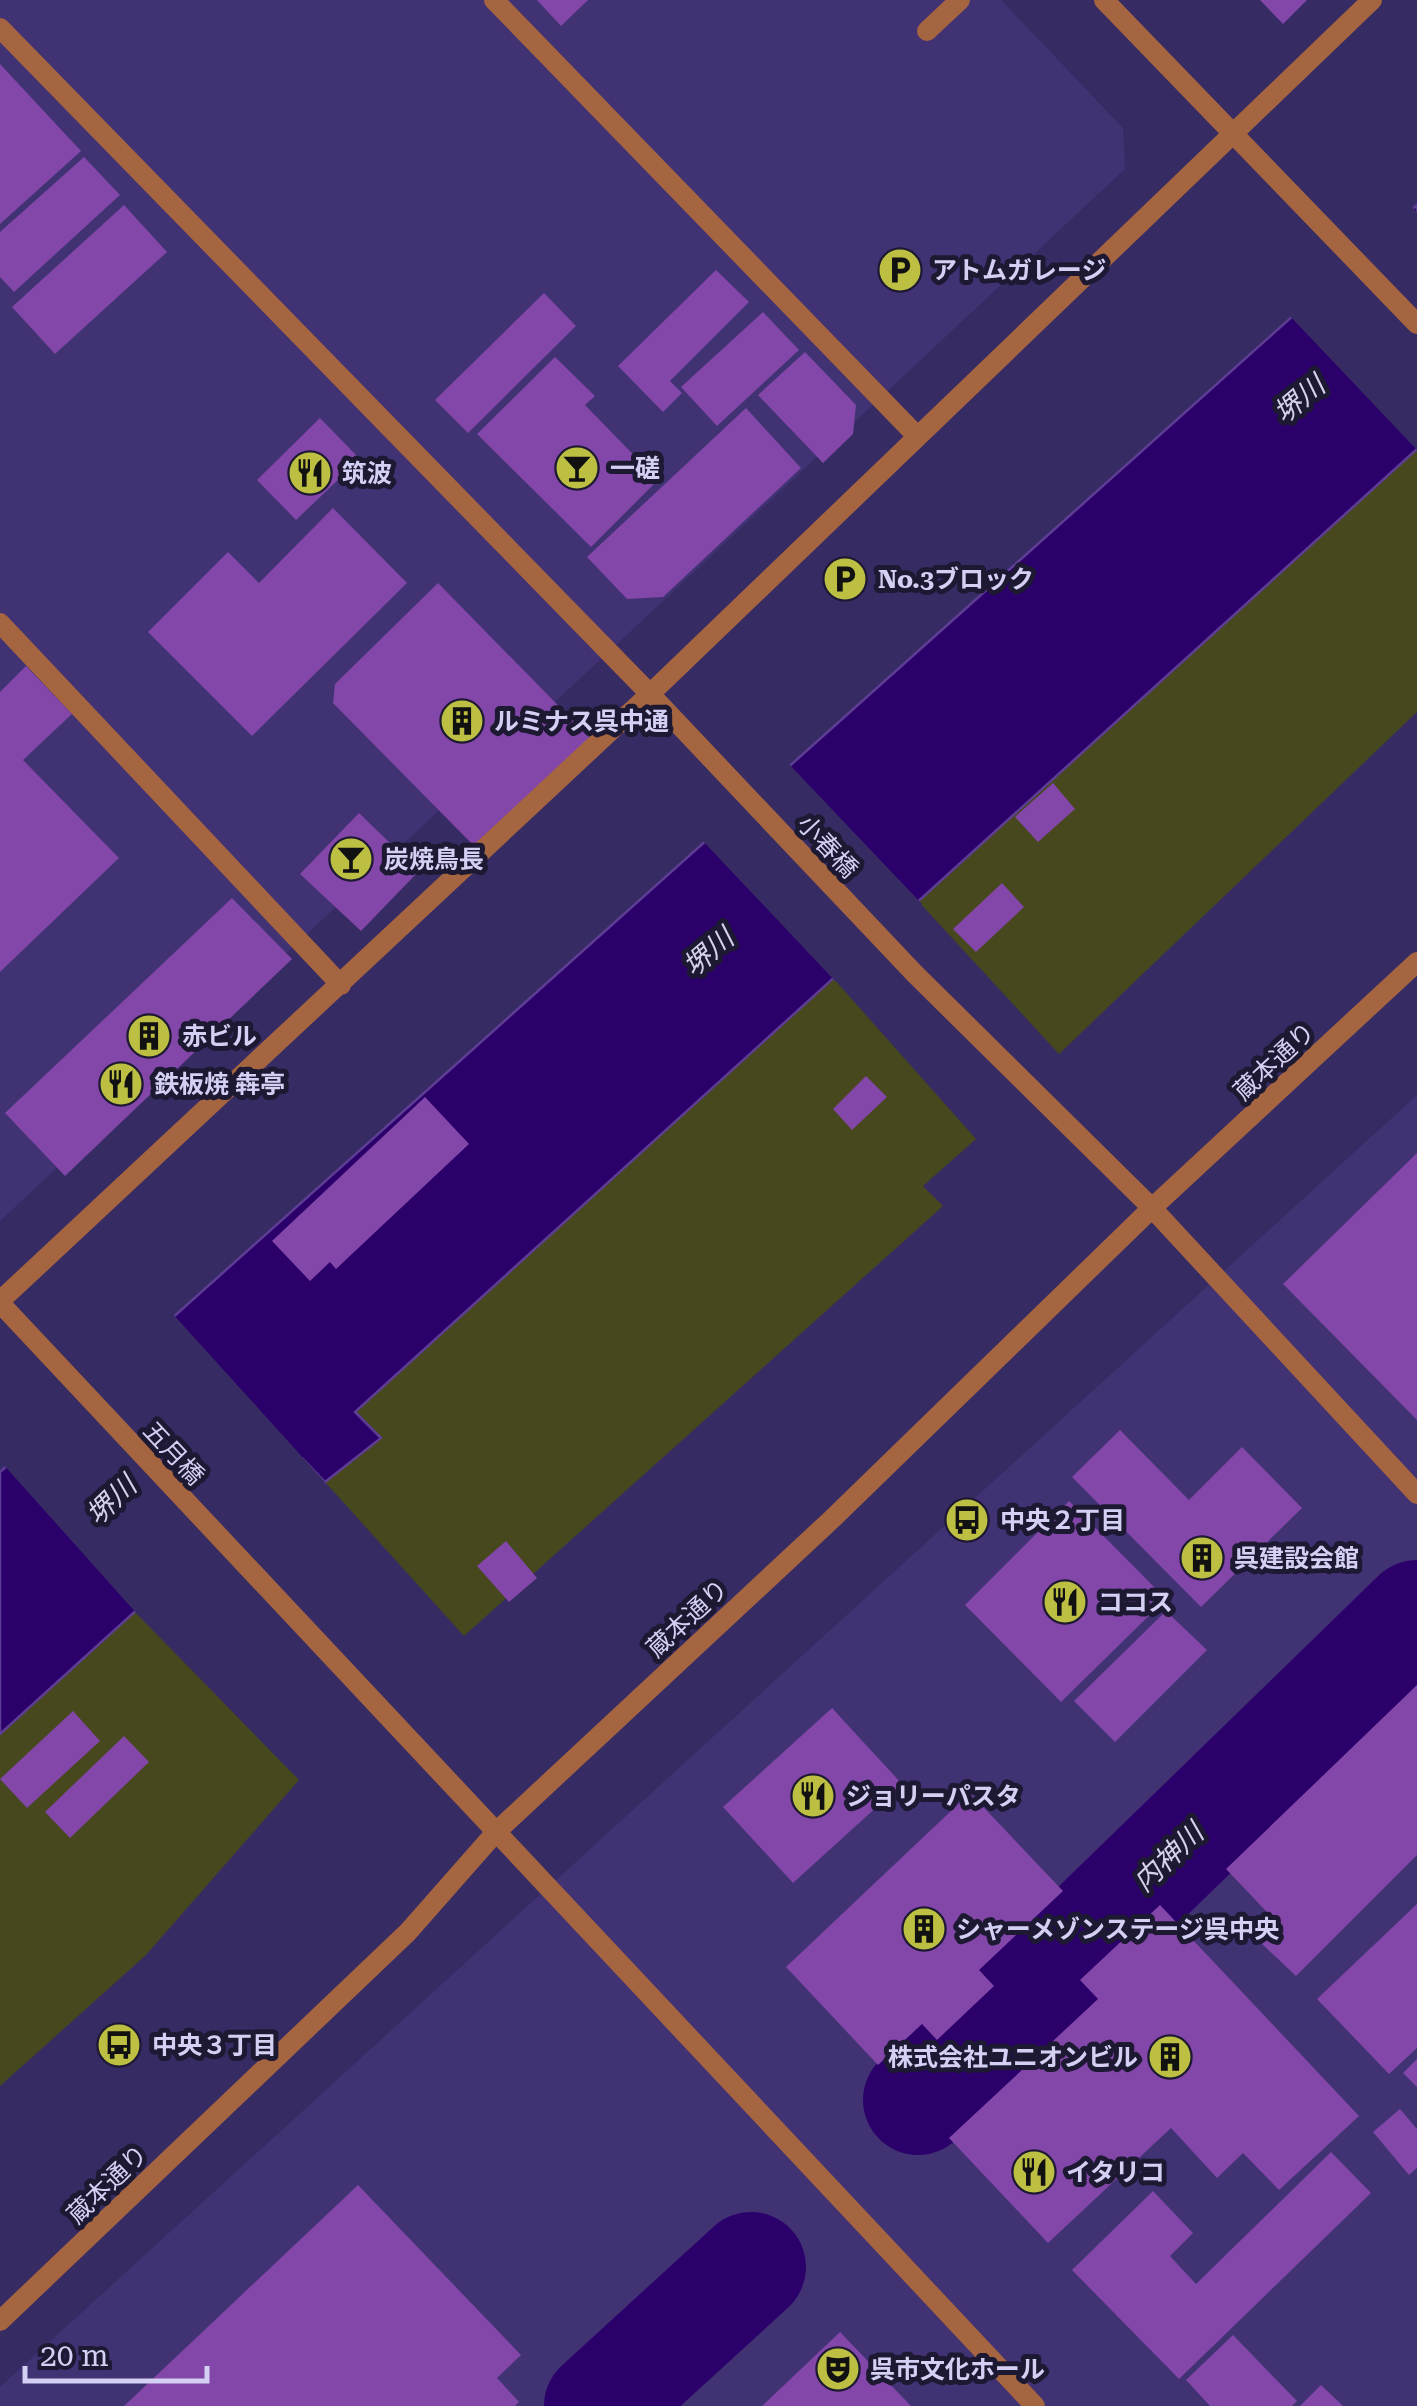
<svg xmlns="http://www.w3.org/2000/svg" width="1417" height="2406" font-family="'Roboto Serif','Noto Sans JP',serif">
	<style>
		.built { fill: #403273 }
		.green { fill: #47481e }
		.water { fill: #2c006b; stroke: #5e3e94; stroke-width: 2.5 }
		.pier { fill: #372b64 }
		.lines { fill: none; stroke-linecap: round; stroke-linejoin: round }
		.river { stroke: #2c006b; stroke-width: 110 }
		.building { fill: #8247a8 }
		.service { stroke: #a56540; stroke-width: 20 }
		.minor { stroke: #a56540; stroke-width: 20 }
		.tertiary { stroke: #a56540; stroke-width: 20 }
		.labels { text-anchor: middle; stroke-width: 10; stroke-linejoin: round; paint-order: stroke }
		.poi-label { font-size: 25px; font-weight: bold; fill: #d3d0f3; stroke: #1e1933; text-anchor: start }
		.street-label { font-size: 25px; fill: #d3d0f3; stroke: #1e1933 }
		.water-label { font-size: 28px; font-style: italic; fill: #d4d1ec; stroke: #1e1933 }
	</style>
	<rect width="100%" height="100%" fill="#372b64"/>
	<path class="built" d="M 0,0 L 1001,0 L 1123,128 L 1125,169 L 0,1221 Z
		M 1417,1095 L 1417,2406 L 0,2406 L 0,2387 Z"/>
	<path class="green" d="M 1417,450 L 1417,712 L 1059,1054 L 918,901 Z
		M 833,978 L 976,1139 L 923,1186 L 943,1206 L 464,1636 L 325,1482 L 381,1438 L 355,1412 Z
		M 135,1612 L 299,1780 L 146,1955 L 0,2086 L 0,1734 Z"/>
	<path class="water" d="M 1417,205 L 1417,449 L 355,1412 L 381,1438 L 325,1482 L 303,1459 L 0,1734 L 0,1472 Z"/>
	<path class="pier" d="M 1410,205 L 1417,212 L 1417,450 L 1288,314 Z
		M 787,762 L 922,904 L 836,982 L 701,839 Z
		M 171,1312 L 325,1482 L 321,1485 L 303,1465 L 138,1615 L 2,1463 Z"/>
	<g class="lines">
		<path class="river" d="M 918,2100 L 1417,1615
			M 599,2406 L 751,2267"/>
	</g>
	<path class="building" d="M 537,0 L 588,0 L 561,26 Z
		M 1260,0 L 1307,0 L 1283,24 Z
		M 0,64 L 81,151 L 0,224 Z
		M 84,157 L 120,195 L 14,292 L 0,277 L 0,232 Z
		M 124,205 L 167,252 L 55,354 L 12,307 Z
		M 716,270 L 749,302 L 670,381 L 682,393 L 663,412 L 618,366 Z
		M 544,293 L 576,326 L 468,433 L 435,400 Z
		M 763,312 L 799,350 L 717,426 L 681,387 Z
		M 805,352 L 856,405 L 853,434 L 823,463 L 758,395 Z
		M 555,357 L 595,396 L 585,405 L 658,480 L 591,547 L 477,434 Z
		M 746,408 L 801,468 L 663,597 L 627,599 L 587,557 Z
		M 320,418 L 360,459 L 296,520 L 257,480 Z
		M 333,508 L 407,583 L 252,736 L 148,632 L 228,552 L 259,583 Z
		M 438,583 L 592,740 L 478,850 L 333,703 L 335,684 Z
		M 26,666 L 72,714 L 23,760 L 119,858 L 0,972 L 0,692 Z
		M 1053,783 L 1075,809 L 1038,842 L 1015,817 Z
		M 359,813 L 419,871 L 361,931 L 300,874 Z
		M 1002,883 L 1024,907 L 976,952 L 953,929 Z
		M 232,898 L 292,959 L 65,1176 L 5,1113 Z
		M 866,1076 L 887,1097 L 852,1130 L 833,1109 Z
		M 425,1097 L 469,1144 L 336,1269 L 330,1262 L 310,1281 L 272,1241 Z
		M 1417,1153 L 1417,1420 L 1283,1284 Z
		M 1120,1430 L 1189,1500 L 1242,1447 L 1302,1508 L 1201,1607 L 1072,1477 Z
		M 1069,1501 L 1166,1599 L 1061,1702 L 965,1605 Z
		M 506,1541 L 537,1578 L 509,1602 L 477,1566 Z
		M 1166,1611 L 1207,1650 L 1115,1742 L 1074,1701 Z
		M 1417,1685 L 1417,1855 L 1296,1976 L 1262,1944 L 1280,1926 L 1226,1869 Z
		M 832,1708 L 902,1784 L 793,1883 L 723,1807 Z
		M 73,1711 L 100,1741 L 27,1808 L 0,1779 Z
		M 124,1736 L 149,1762 L 70,1838 L 45,1812 Z
		M 970,1793 L 1063,1891 L 979,1970 L 994,1986 L 937,2040 L 922,2024 L 878,2065 L 786,1967 Z
		M 1417,1904 L 1417,2048 L 1389,2074 L 1317,1999 Z
		M 1160,1905 L 1359,2116 L 1279,2190 L 1243,2153 L 1217,2178 L 1171,2128 L 1048,2243 L 949,2138 L 1098,1999 L 1080,1980 Z
		M 1417,2059 L 1417,2087 L 1403,2073 Z
		M 1400,2109 L 1417,2129 L 1417,2168 L 1409,2175 L 1373,2132 Z
		M 1331,2152 L 1371,2193 L 1179,2379 L 1072,2270 L 1153,2191 L 1193,2233 L 1170,2256 L 1196,2284 Z
		M 358,2185 L 521,2355 L 497,2378 L 519,2402 L 515,2406 L 124,2406 Z
		M 840,2332 L 911,2406 L 762,2406 Z
		M 1233,2335 L 1297,2401 L 1292,2406 L 1210,2406 L 1186,2380 Z
		M 1321,2385 L 1343,2406 L 1300,2406 Z"/>
	<g class="lines">
		<path class="service" d="M 927,31 L 960,0"/>
		<path class="minor" d="M 494,0 L 917,436
			M 0,28 L 650,694 L 915,974 L 1152,1208
			M 0,623 L 341,985
			M 0,1301 L 650,694 L 1372,0"/>
		<path class="tertiary" d="M 1104,0 L 1417,324
			M 1152,1208 L 1417,1494
			M 0,1303 L 1035,2406
			M 0,2321 L 408,1932 L 496,1832 L 831,1520 L 1152,1208 L 1417,962"/>
	</g>
	<defs>
		<symbol id="parking-disc" viewBox="-11 -11 22 22"><circle r="9.5" fill="#bdbf43" stroke="#1e1933"/><path d="M-3.5-5.5H1a3.5 3.5 0 0 1 0 7H-1V5.5H-3.5ZM-1-3.4V-.6H.8a1.4 1.4 0 0 0 0-2.8Z" fill="#111"/></symbol>
		<symbol id="bar-disc" viewBox="-11 -11 22 22"><circle r="9.5" fill="#bdbf43" stroke="#1e1933"/><path d="M-6-5H6L.8 .8V4.5H3.5V6h-7V4.5H-.8V.8Z" fill="#111"/></symbol>
		<symbol id="restaurant-disc" viewBox="-11 -11 22 22"><circle r="9.5" fill="#bdbf43" stroke="#1e1933"/><path d="M-5-6h1v4h1v-4h1v4h1v-4h1v5L-1.5 .5V6h-2V.5L-5-1ZM5-6V6H3V1.5H1.5Q1.5-4 5-6Z" fill="#111"/></symbol>
		<symbol id="building-disc" viewBox="-11 -11 22 22"><circle r="9.5" fill="#bdbf43" stroke="#1e1933"/><path d="M-4-6H4V6H1V3H-1V6H-4ZM-2.5-4.3h1.7v1.8h-1.7ZM.8-4.3h1.7v1.8H.8ZM-2.5-1h1.7V.8h-1.7ZM.8-1h1.7V.8H.8Z" fill="#111"/></symbol>
		<symbol id="bus-disc" viewBox="-11 -11 22 22"><circle r="9.5" fill="#bdbf43" stroke="#1e1933"/><path d="M-5-6H5V4H4V6H2V4H-2V6H-4V4H-5ZM-3.5-4V0h7V-4ZM-3.5 1.2v1.5H-2V1.2ZM2 1.2v1.5H3.5V1.2Z" fill="#111"/></symbol>
		<symbol id="theatre-disc" viewBox="-11 -11 22 22"><circle r="9.5" fill="#bdbf43" stroke="#1e1933"/><path d="M-5-5.5Q0-4 5-5.5V0Q5 5 0 6Q-5 5-5 0ZM-3.3-2.5H-1v1.5H-3.3ZM1-2.5H3.3v1.5H1ZM-2.8 1Q0 5.5 2.8 1Z" fill="#111"/></symbol>
	</defs>
	<g fill-rule="evenodd">
		<use href="#parking-disc" x="875" y="245" width="50" height="50"/>
		<use href="#bar-disc" x="552" y="443" width="50" height="50"/>
		<use href="#restaurant-disc" x="285" y="448" width="50" height="50"/>
		<use href="#parking-disc" x="820" y="554" width="50" height="50"/>
		<use href="#building-disc" x="437" y="696" width="50" height="50"/>
		<use href="#bar-disc" x="326" y="834" width="50" height="50"/>
		<use href="#building-disc" x="124" y="1011" width="50" height="50"/>
		<use href="#restaurant-disc" x="96" y="1059" width="50" height="50"/>
		<use href="#bus-disc" x="942" y="1495" width="50" height="50"/>
		<use href="#building-disc" x="1177" y="1533" width="50" height="50"/>
		<use href="#restaurant-disc" x="1040" y="1577" width="50" height="50"/>
		<use href="#restaurant-disc" x="788" y="1771" width="50" height="50"/>
		<use href="#building-disc" x="899" y="1904" width="50" height="50"/>
		<use href="#bus-disc" x="94" y="2020" width="50" height="50"/>
		<use href="#building-disc" x="1145" y="2032" width="50" height="50"/>
		<use href="#restaurant-disc" x="1009" y="2147" width="50" height="50"/>
		<use href="#theatre-disc" x="813" y="2344" width="50" height="50"/>
	</g>
	<g class="labels">
		<g class="poi-label">
			<text x="932" y="279">アトムガレージ</text>
			<text x="610" y="477">一磋</text>
			<text x="342" y="482">筑波</text>
			<text x="878" y="588">No.3ブロック</text>
			<text x="494" y="730">ルミナス呉中通</text>
			<text x="384" y="868">炭焼鳥長</text>
			<text x="182" y="1045">赤ビル</text>
			<text x="154" y="1093">鉄板焼 犇亭</text>
			<text x="1000" y="1529">中央２丁目</text>
			<text x="1234" y="1567">呉建設会館</text>
			<text x="1098" y="1611">ココス</text>
			<text x="846" y="1805">ジョリーパスタ</text>
			<text x="956" y="1938">シャーメゾンステージ呉中央</text>
			<text x="152" y="2054">中央３丁目</text>
			<text x="1138" y="2066" text-anchor="end">株式会社ユニオンビル</text>
			<text x="1066" y="2181">イタリコ</text>
			<text x="870" y="2378">呉市文化ホール</text>
		</g>
		<g class="street-label">
			<text transform="translate(828 846) rotate(47)" y="9">小春橋</text>
			<text transform="translate(1274 1061) rotate(-43)" y="9">蔵本通り</text>
			<text transform="translate(174 1453) rotate(47)" y="9">五月橋</text>
			<text transform="translate(687 1618) rotate(-43)" y="9">蔵本通り</text>
			<text transform="translate(107 2184) rotate(-44)" y="9">蔵本通り</text>
		</g>
		<g class="water-label">
			<text transform="translate(1299 399) rotate(-40)" y="10">堺川</text>
			<text transform="translate(708 952) rotate(-41)" y="10">堺川</text>
			<text transform="translate(111 1500) rotate(-44)" y="10">堺川</text>
			<text transform="translate(1168 1857) rotate(-44)" y="10">内神川</text>
		</g>
	</g>
	<path d="M25 2366v15h182v-15" fill="none" stroke="#d3d0f3" stroke-width="5"/>
	<text x="40" y="2366" font-size="30" fill="#d3d0f3" stroke="#1e1933" stroke-width="8" paint-order="stroke">20 m</text>
</svg>
